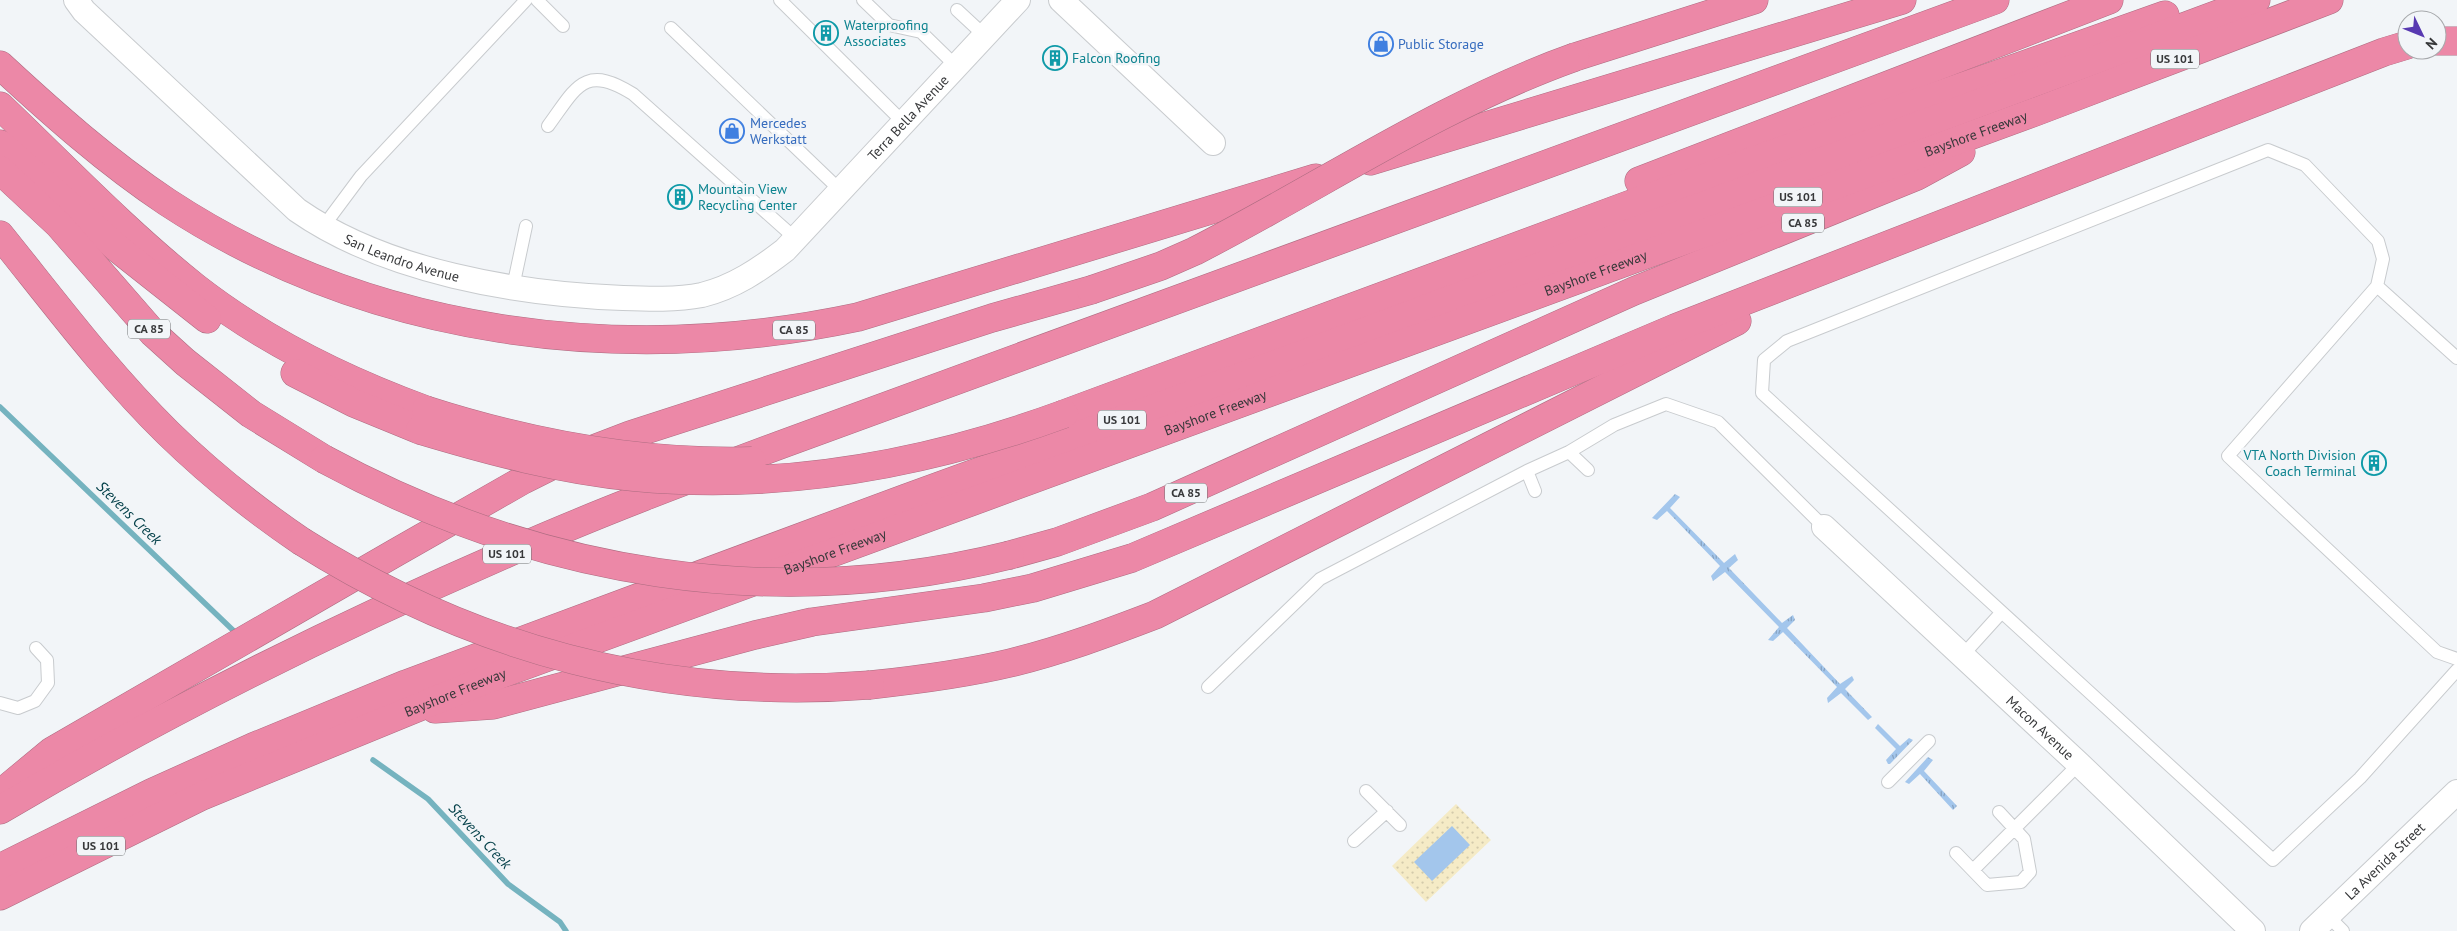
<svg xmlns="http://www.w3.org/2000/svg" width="2457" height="931" font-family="'PT Sans',sans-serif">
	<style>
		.grass { fill: url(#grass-tufts) }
		.sand { fill: url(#sand-dots) }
		.park { fill: #a3c6ec }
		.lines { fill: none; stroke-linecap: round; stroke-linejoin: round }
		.stream { stroke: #75b3bf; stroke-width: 5.5 }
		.lane-casing { stroke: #c8cbce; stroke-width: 14 }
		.street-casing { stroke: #c8cbce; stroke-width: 26 }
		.highway-casing { stroke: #ad6c81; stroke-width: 29 }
		.lane { stroke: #fff; stroke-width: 12 }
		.street { stroke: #fff; stroke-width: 24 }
		.highway { stroke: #ec88a7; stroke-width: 28 }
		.highway-bridge-casing { stroke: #ad6c81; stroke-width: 29; stroke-linecap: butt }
		.highway-bridge { stroke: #ec88a7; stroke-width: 28 }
		.labels { text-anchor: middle; stroke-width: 5; stroke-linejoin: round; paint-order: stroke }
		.shield { fill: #f2f5f8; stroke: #6f7173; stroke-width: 1 }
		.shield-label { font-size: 12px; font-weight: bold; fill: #37383a }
		.culture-label { font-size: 14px; fill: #0d838f; stroke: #f2f5f8; text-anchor: start }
		.shop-label { font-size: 14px; fill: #366cbe; stroke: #f2f5f8; text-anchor: start }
		.street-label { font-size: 14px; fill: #37383a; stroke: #f2f5f8 }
		.water-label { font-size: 15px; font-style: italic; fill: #013e47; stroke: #f2f5f8 }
	</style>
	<defs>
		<pattern id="grass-tufts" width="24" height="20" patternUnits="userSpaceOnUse" patternTransform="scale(1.25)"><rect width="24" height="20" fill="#a3c6ec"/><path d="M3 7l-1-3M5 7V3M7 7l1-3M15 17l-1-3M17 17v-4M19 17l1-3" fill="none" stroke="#86a2c0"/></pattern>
		<pattern id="sand-dots" width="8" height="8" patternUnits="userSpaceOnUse" patternTransform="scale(1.25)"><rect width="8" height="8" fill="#f5ebc6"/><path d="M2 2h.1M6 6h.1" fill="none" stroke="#d3caab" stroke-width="1.8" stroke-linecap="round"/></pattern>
	</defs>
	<rect width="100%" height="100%" fill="#f2f5f8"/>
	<path class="grass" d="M 1675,494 L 1680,497 L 1670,508 L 1724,563 L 1735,554 L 1738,560 L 1729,568 L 1782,623 L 1793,615 L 1795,620 L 1787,628 L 1840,684 L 1852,676 L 1854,680 L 1845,689 L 1872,717 L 1868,720 L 1841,693 L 1828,703 L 1827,698 L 1837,687 L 1783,632 L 1773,641 L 1768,640 L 1779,627 L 1725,572 L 1713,581 L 1711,576 L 1720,566 L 1667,511 L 1657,520 L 1652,518 Z
		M 1878,724 L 1900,746 L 1909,738 L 1913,740 L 1890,764 L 1888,764 L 1886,760 L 1896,749 L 1875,728 Z
		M 1928,757 L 1933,760 L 1924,771 L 1957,806 L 1953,810 L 1920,774 L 1909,784 L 1905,782 Z"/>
	<path class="sand" d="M 1456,804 L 1491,840 L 1426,902 L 1392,866 Z"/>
	<path class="park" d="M 1452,826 L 1470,845 L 1432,881 L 1414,862 Z"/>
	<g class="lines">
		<path class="stream" d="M 0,407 L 238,635
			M 373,760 L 428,799 L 508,884 L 560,922 L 566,931"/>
		<defs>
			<path id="lane" d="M 537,0 L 563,26
				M 780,0 L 904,123
				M 863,0 L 889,25 L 921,32 L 957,67
				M 957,10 L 985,36
				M 671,28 L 841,191
				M 548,126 C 576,88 584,63 633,94 L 796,239
				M 323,227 L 361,176 L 526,0
				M 2377,286 L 2457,358
				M 513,287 L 526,226
				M 1569,452 L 1588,470
				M 1527,471 L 1535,491
				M 1962,656 L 2001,613
				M 2457,659 L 2437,652 L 2228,456 L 2377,286 L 2383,259 L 2378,241 L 2305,165 L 2268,150 L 1787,341 L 1764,360 L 1762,393 L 2273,860 L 2360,778 L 2457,670
				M 1208,687 L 1320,579 L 1527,471 L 1569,452 L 1614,425 L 1666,404 L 1718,422 L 1824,527
				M 0,703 L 18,708 L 35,701 L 48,683 L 47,660 L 36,648
				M 1888,782 L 1929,741
				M 1366,791 L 1400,825
				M 1354,841 L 1387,811
				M 1956,853 L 1987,885 L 2021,882 L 2030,872 L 2024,839 L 1999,812
				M 1973,870 L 2079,764
				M 2328,916 L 2343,931"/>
			<g id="street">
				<path id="s1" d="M 76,0 L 84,11 L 297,210 C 386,272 517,294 623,298 C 649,299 676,300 702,295 C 734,287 759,270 785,250 L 1018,0"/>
				<path d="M 1061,0 L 1213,143"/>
				<path id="s2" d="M 1824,527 L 2079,764 L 2253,931"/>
				<path id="s3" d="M 2312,931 L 2457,792"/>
			</g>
			<g id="highway">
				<path d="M 2437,41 L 2457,41"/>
				<path d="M 1575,57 L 1754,0"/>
				<path d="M 0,65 C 53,114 107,162 167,202 C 371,336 623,367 858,317 L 1316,178"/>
				<path d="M 0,106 C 64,167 126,232 195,287 C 264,341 344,380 426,410"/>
				<path d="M 0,144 L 117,248 L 207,319"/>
				<path d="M 1370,161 L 1902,0"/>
				<path d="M 0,170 L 59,225 L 153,333 L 185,362 L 251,414 L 324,459"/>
				<path d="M 1639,181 L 2109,0"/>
				<path d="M 0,235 C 54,302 106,372 168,433 C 209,473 254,509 301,541"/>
				<path d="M 295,373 L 354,403 L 420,430"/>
				<path d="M 1064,414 L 1642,200 L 2165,15"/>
				<path d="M 1010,555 L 1057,542 L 1152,507 L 1634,291 L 1917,176 L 1961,152"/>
				<path d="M 870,685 C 917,680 964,674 1010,663 C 1060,651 1108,633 1155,615 L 1737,321"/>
				<path d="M 435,709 L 493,705 L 755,635 L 812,622 L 984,598 L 1033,588 L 1132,558 L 1675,328 L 2384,52 L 2407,45"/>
				<path d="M 0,794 L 52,751 L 395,553 L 523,480 L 557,463 L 630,435 L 992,318 L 1091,290"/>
				<path d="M 0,810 C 164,713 335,628 510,552 C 598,513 689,479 780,445 L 1995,0"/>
				<path d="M 0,868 L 151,793 L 253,747 L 406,684 L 906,498 L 1342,340 L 2256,0"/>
				<path id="s4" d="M 0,896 L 202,796 L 485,680 L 2035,112 L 2329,0"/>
			</g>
		</defs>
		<use href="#lane" class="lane-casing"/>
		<use href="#street" class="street-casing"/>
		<use href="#highway" class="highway-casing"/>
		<use href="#lane" class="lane"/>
		<use href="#street" class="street"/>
		<use href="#highway" class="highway"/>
		<defs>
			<path id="highway-bridge" d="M 1091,290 L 1161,266 L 1195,251 C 1322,186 1440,105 1575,57
				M 426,410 C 532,444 640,464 752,461
				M 420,430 C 490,451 561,470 634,477 C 783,491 925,465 1064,414
				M 324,459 C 538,575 773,614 1010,555
				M 301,541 C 474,650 665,701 870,685"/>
		</defs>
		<use href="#highway-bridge" class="highway-bridge-casing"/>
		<use href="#highway-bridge" class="highway-bridge"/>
	</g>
	<defs>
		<symbol id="building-ring" viewBox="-11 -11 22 22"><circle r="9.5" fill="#f2f5f8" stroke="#0f9aa8" stroke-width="1.5"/><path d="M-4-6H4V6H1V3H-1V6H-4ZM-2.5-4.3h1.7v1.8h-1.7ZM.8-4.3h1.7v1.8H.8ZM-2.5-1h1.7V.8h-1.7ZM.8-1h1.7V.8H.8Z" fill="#0f9aa8"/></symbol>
		<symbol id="shop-ring" viewBox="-11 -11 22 22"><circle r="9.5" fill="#f2f5f8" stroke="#3f7fe0" stroke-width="1.5"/><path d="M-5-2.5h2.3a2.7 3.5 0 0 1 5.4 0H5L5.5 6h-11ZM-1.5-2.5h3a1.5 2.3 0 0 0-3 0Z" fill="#3f7fe0"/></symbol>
	</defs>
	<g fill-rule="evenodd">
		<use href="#building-ring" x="812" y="19" width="28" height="28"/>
		<use href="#shop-ring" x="1367" y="30" width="28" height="28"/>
		<use href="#building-ring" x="1041" y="44" width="28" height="28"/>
		<use href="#shop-ring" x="718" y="117" width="28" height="28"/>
		<use href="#building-ring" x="666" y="183" width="28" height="28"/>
		<use href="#building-ring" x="2360" y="449" width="28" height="28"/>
	</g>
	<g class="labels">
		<g class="shield">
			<rect x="2151" y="49.5" width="48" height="19" rx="4"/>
			<rect x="1774" y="187.5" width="48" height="19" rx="4"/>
			<rect x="1782" y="213.5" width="42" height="19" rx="4"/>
			<rect x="128" y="319.5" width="42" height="19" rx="4"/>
			<rect x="773" y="320.5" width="42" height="19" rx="4"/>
			<rect x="1098" y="410.5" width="48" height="19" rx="4"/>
			<rect x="1165" y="483.5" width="42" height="19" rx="4"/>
			<rect x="483" y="544.5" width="48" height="19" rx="4"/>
			<rect x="77" y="836.5" width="48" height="19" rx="4"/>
		</g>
		<g class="shield-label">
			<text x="2175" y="63">US 101</text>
			<text x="1798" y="201">US 101</text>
			<text x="1803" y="227">CA 85</text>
			<text x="149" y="333">CA 85</text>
			<text x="794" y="334">CA 85</text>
			<text x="1122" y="424">US 101</text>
			<text x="1186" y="497">CA 85</text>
			<text x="507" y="558">US 101</text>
			<text x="101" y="850">US 101</text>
		</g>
		<g class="culture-label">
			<text x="844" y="30">Waterproofing<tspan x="844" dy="16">Associates</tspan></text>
			<text x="1072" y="63">Falcon Roofing</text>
			<text x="698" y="194">Mountain View<tspan x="698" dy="16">Recycling Center</tspan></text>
			<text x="2356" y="460" text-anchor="end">VTA North Division<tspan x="2356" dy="16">Coach Terminal</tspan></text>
		</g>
		<g class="shop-label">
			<text x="1398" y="49">Public Storage</text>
			<text x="750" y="128">Mercedes<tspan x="750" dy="16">Werkstatt</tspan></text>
		</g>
		<g class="street-label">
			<text dy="5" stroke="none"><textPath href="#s1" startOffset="1002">Terra Bella Avenue</textPath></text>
			<text dy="5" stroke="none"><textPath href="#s4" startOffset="2119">Bayshore Freeway</textPath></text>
			<text dy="5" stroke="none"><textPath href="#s1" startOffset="421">San Leandro Avenue</textPath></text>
			<text dy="5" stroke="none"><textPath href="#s4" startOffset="1714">Bayshore Freeway</textPath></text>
			<text dy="5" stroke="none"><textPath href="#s4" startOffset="1309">Bayshore Freeway</textPath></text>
			<text dy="5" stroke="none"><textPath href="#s4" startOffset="904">Bayshore Freeway</textPath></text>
			<text dy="5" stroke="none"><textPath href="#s4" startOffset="499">Bayshore Freeway</textPath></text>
			<text dy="5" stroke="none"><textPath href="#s2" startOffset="295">Macon Avenue</textPath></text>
			<text dy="5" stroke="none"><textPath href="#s3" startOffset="101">La Avenida Street</textPath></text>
		</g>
		<g class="water-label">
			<text transform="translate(129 513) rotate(44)" y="5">Stevens Creek</text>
			<text transform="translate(480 836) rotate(47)" y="5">Stevens Creek</text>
		</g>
	</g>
	<g transform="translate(2422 35) rotate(133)"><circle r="24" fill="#f2f5f8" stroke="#a7a9ac"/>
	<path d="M0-4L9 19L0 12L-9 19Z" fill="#5839b1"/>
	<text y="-8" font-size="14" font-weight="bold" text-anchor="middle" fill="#37383a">N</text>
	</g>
</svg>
